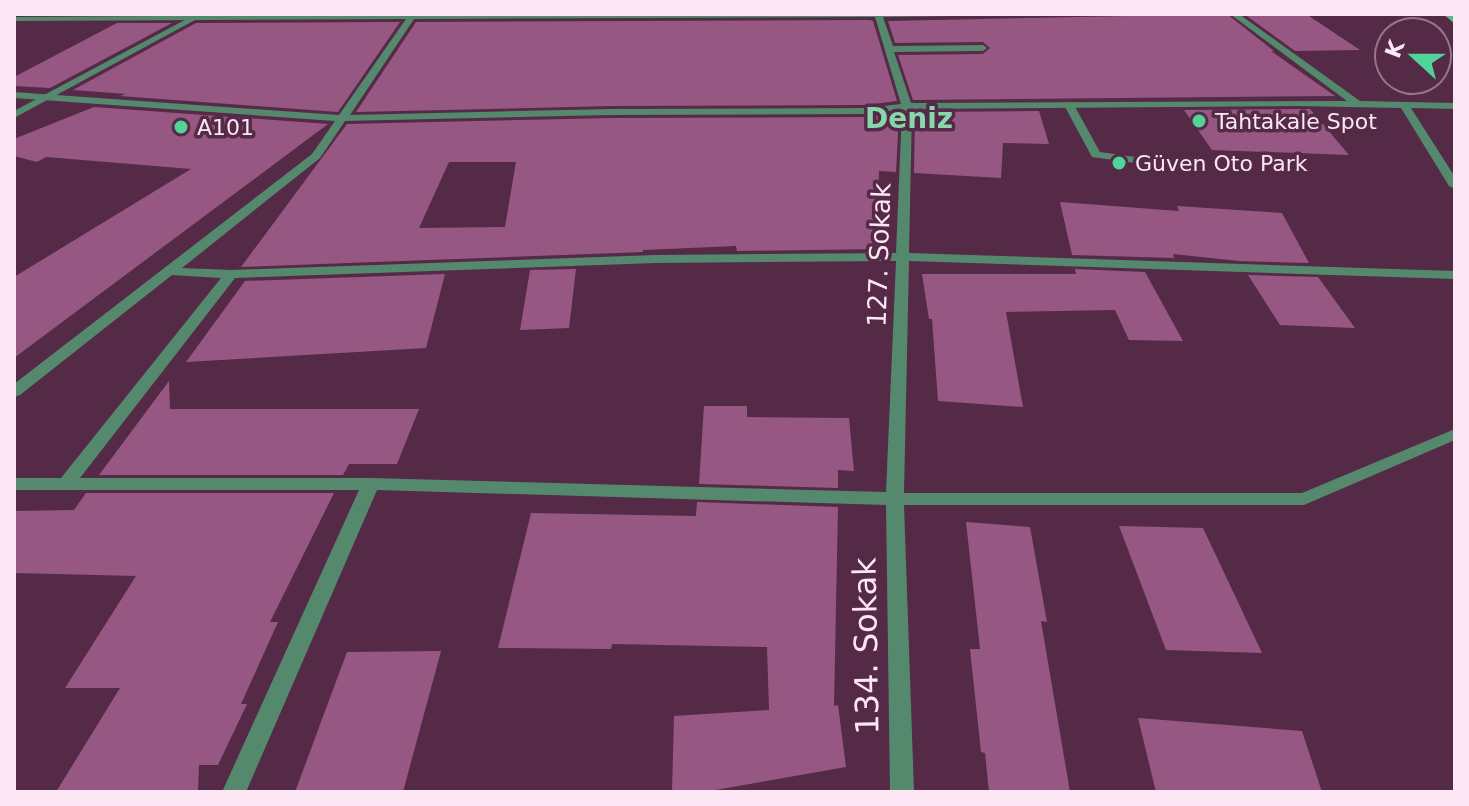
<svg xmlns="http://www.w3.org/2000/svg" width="1469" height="806" font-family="'DejaVu Sans',sans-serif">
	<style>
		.building { fill: #965883; fill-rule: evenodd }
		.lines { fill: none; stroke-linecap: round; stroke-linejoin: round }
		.service { fill: #55896d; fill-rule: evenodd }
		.minor { fill: #55896d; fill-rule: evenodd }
		.tertiary { fill: #55896d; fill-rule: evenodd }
		.secondary { fill: #5db588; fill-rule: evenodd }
		.poi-dot { fill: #52d397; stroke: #542a47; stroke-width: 3 }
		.labels { text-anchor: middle; stroke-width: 7; stroke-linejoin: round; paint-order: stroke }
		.far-poi-label { font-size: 22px; fill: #fce6f4; stroke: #542a47; text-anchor: start }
		.street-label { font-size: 26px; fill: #fce6f4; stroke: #542a47 }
		.far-district-label { font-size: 28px; font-weight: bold; fill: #87d7ac; stroke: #542a47 }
		.near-street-label { font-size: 32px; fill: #fce6f4; stroke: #542a47 }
	</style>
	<rect width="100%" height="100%" fill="#542a47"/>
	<path class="building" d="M 1227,14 L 1274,51 L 1271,51 L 1335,96 L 913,100 L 898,55 L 983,54 L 990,48 L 983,42 L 895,43 L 888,21 Z
		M 1244,14 L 1306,14 L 1360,50 L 1295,51 Z
		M 870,20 L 873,21 L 897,101 L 866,105 L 611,106 L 356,112 L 416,22 Z
		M 400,22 L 338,112 L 120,96 L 126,94 L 73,90 L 196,23 Z
		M 117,23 L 172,23 L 50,88 L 14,86 L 14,77 Z
		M 94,107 L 328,124 L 14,358 L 14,277 L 191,169 L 46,157 L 37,162 L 14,156 L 14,139 Z
		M 1310,109 L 1349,155 L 1212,150 L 1184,110 Z
		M 1039,111 L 1049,144 L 1003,143 L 1001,178 L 914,173 L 915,112 Z
		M 899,113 L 896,172 L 879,171 L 877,224 L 880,249 L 737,251 L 736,246 L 643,250 L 643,252 L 241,267 L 347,124 L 611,118 L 866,117 ZM 449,162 L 516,162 L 505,227 L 419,228 Z
		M 1060,202 L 1179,211 L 1177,206 L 1282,213 L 1309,263 L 1239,261 L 1173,254 L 1174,258 L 1072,255 Z
		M 576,269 L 569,328 L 520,330 L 530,270 Z
		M 1075,269 L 1145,272 L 1183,341 L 1129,340 L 1115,310 L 1006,312 L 1023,407 L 938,401 L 932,319 L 929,319 L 922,274 L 1076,274 Z
		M 445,274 L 426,348 L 186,362 L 245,281 Z
		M 1248,275 L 1318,277 L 1355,328 L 1280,325 Z
		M 169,381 L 170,409 L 419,409 L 397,464 L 349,464 L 343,475 L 99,475 Z
		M 704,406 L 747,406 L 747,417 L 849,418 L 854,471 L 838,470 L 838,488 L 699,484 Z
		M 86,493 L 334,493 L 270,622 L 278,622 L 241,704 L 247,704 L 218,765 L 199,765 L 198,792 L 56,792 L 120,688 L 65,688 L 136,576 L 14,573 L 14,511 L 74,510 Z
		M 697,502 L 838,507 L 834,706 L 838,705 L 846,767 L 704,792 L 672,792 L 674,716 L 769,710 L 767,647 L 612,644 L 611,649 L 498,648 L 531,513 L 696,516 Z
		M 966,522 L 1030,527 L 1047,622 L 1041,621 L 1070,792 L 989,792 L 985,753 L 981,752 L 970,649 L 980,649 Z
		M 1119,526 L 1203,528 L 1262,653 L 1166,650 Z
		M 441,651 L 403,792 L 295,792 L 347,652 Z
		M 1138,718 L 1302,731 L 1322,792 L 1156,792 Z"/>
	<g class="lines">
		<path class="service" d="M 1069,102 L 1074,105 L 1100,152 L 1170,162 L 1176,165 L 1170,168 L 1092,157 L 1064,105 Z"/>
		<path class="minor" d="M 410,14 L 959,14 L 955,16 L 883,17 L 893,46 L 983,45 L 987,48 L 983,51 L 894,52 L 911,103 L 1347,101 L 1230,14 L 1239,14 L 1360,101 L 1455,103 L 1455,109 L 1411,108 L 1455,177 L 1455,189 L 1449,186 L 1401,108 L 1295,106 L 912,109 L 909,253 L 1455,271 L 1455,279 L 909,261 L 904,493 L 1302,493 L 1455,429 L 1455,440 L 1304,505 L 904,505 L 914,792 L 890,792 L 886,505 L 377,490 L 246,792 L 222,792 L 359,490 L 14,490 L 14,478 L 61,478 L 221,278 L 172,275 L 20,395 L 14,397 L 14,384 L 312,154 L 335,121 L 14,98 L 14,92 L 339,115 L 406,19 L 14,21 L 14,17 ZM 875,17 L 901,104 L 866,108 L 611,109 L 350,115 L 414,19 ZM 902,110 L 896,253 L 656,255 L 231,270 L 182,268 L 320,158 L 345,121 L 611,115 L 866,114 ZM 896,261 L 886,492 L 371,478 L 80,478 L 235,278 L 656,263 Z"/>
		<path class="tertiary" d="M 196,14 L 206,14 L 14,118 L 14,111 Z"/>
		<path class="secondary" d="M 1443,14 L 1452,14 L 1455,17 L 1455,24 Z"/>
	</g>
	<g class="poi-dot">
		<circle cx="1199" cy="121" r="8"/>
		<circle cx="181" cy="127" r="8"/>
		<circle cx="1119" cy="163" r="8"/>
	</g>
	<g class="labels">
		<g class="far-poi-label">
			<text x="1215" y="129">Tahtakale Spot</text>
			<text x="197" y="135">A101</text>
			<text x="1135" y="171">Güven Oto Park</text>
		</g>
		<g class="street-label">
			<text transform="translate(879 255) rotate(-88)" y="9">127. Sokak</text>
		</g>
		<g class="far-district-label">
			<text x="909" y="128">Deniz</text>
		</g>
		<g class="near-street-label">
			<text transform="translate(866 646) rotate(-91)" y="11">134. Sokak</text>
		</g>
	</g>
	<rect width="1469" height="806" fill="none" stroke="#fce6f4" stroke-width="32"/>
	<g transform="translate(1413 56) rotate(291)"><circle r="38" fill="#542a47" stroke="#97758c" stroke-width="2"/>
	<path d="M0-6L14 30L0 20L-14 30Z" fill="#52d397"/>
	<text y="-12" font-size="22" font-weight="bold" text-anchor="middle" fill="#fce6f4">K</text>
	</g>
</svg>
